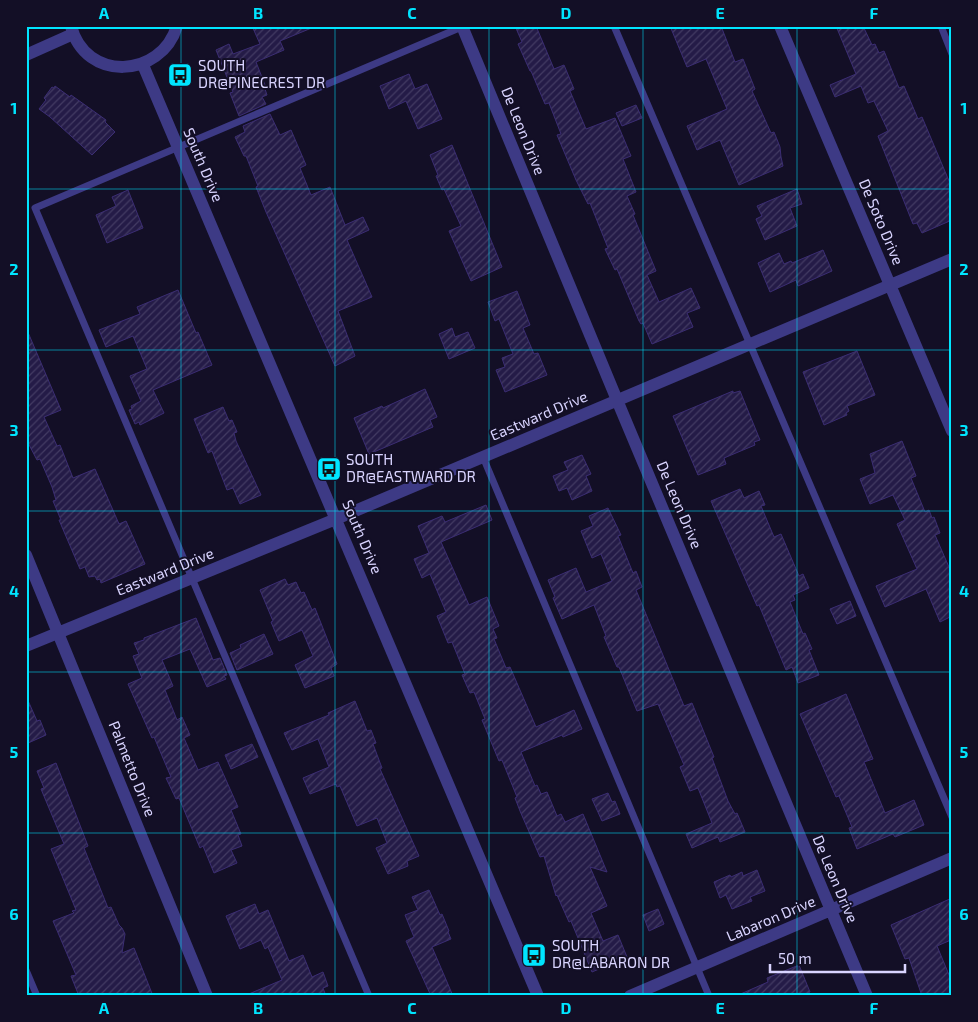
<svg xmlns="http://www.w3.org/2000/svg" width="978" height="1022" font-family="'Exo 2',sans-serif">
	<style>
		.building { fill: url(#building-hatch); stroke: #3b2d73 }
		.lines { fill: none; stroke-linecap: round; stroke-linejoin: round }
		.service { stroke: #3d3a85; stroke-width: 7 }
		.minor { stroke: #3d3a85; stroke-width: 12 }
		.grid { fill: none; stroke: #00e5ff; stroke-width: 1; stroke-opacity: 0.55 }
		.labels { text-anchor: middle; stroke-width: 4; stroke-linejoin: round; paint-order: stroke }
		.poi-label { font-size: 15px; fill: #d9d4ff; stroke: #130f26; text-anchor: start }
		.street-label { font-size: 15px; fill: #d9d4ff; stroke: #130f26 }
		.neatline { fill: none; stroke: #00e5ff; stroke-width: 2 }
		.grid-label { font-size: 16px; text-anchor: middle; font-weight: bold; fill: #00e5ff }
	</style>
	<defs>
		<pattern id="building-hatch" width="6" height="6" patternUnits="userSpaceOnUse" patternTransform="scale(1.25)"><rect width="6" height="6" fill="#241b47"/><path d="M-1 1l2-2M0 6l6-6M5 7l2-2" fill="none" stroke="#433b63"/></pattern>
	</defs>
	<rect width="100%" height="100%" fill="#130f26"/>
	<path class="building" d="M 252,26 L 314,27 L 280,41 L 284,50 L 256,62 L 265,85 L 264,86 L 267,95 L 262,97 L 266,104 L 239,116 L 230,93 L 233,92 L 216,50 L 229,44 L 233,54 L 260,44 Z
		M 515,26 L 536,26 L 554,69 L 564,65 L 574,89 L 570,91 L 586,129 L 615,118 L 631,156 L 623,159 L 636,192 L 627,196 L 635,214 L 633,215 L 656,271 L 647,275 L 659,302 L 691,288 L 700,308 L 687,313 L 693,327 L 652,344 L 643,323 L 641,324 L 639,321 L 617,269 L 615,270 L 605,249 L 608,248 L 590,203 L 588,204 L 576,180 L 557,135 L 561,134 L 549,103 L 545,104 L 531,71 L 530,71 L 518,44 L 522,42 Z
		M 670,26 L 721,26 L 735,62 L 743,59 L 755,89 L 752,91 L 771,133 L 774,132 L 780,147 L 781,157 L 783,166 L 739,185 L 720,140 L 697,150 L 687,126 L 727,109 L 706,59 L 687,67 Z
		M 836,26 L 863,26 L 872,45 L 875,44 L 879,53 L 884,51 L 899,88 L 904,86 L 918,119 L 922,117 L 952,188 L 952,220 L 922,233 L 917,223 L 913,224 L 878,136 L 888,131 L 874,101 L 868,103 L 861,86 L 835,97 L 830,85 L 856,74 Z
		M 409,74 L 415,89 L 427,84 L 442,119 L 418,129 L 406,101 L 389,109 L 380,86 Z
		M 55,86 L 70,97 L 71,95 L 106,120 L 105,122 L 115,132 L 92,155 L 50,117 L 39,109 L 46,100 L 44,98 L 52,87 L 54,88 Z
		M 636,105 L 642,118 L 622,126 L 616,113 Z
		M 270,114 L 280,135 L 291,130 L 306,165 L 300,168 L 311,195 L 330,187 L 345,225 L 363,217 L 369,230 L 347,240 L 372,297 L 338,311 L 355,356 L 335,366 L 266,212 L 256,187 L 258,186 L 246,156 L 244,156 L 235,137 L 245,132 L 243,126 Z
		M 452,145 L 502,267 L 471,281 L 449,231 L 461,226 L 444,189 L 442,190 L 436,176 L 438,175 L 430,155 Z
		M 797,189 L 802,204 L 790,208 L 797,226 L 765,240 L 756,219 L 762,216 L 757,206 Z
		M 128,190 L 143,228 L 107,243 L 96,215 L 116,206 L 112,197 Z
		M 823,250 L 832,271 L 798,286 L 796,280 L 770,292 L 758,263 L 779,253 L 784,264 L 791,261 L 792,263 Z
		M 178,290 L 196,333 L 198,332 L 212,365 L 153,390 L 164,413 L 140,425 L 139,422 L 135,424 L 129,410 L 132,409 L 131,406 L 141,401 L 130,376 L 147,369 L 133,336 L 106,347 L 99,330 L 140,314 L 137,307 Z
		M 517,291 L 530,325 L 523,328 L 534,354 L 538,353 L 547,375 L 505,392 L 496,370 L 505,367 L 502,358 L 513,354 L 499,319 L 495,321 L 488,302 Z
		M 452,328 L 455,337 L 468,332 L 475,348 L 449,359 L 439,334 Z
		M 27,330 L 61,410 L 44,417 L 57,446 L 60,445 L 73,478 L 95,469 L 119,524 L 126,521 L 145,564 L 101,583 L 100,579 L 97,580 L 95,576 L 89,577 L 85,567 L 80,569 L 59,520 L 61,520 L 53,501 L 56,500 L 52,487 L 40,459 L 37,460 L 26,439 Z
		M 857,351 L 875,395 L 847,406 L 849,411 L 846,413 L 847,415 L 824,425 L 803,372 Z
		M 425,389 L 437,417 L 430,420 L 433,427 L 369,454 L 354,418 L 382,406 L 383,408 Z
		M 733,391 L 733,393 L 740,391 L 760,440 L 754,442 L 755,445 L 724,458 L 726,464 L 698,475 L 673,416 Z
		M 223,407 L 229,421 L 232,420 L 237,432 L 234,433 L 236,441 L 261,495 L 240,504 L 233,488 L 227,490 L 212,451 L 208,453 L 194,419 Z
		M 902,441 L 916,476 L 911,478 L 925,512 L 929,510 L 932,518 L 934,517 L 940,533 L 935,535 L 952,574 L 952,616 L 940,622 L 926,589 L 885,607 L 876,586 L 917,569 L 897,524 L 905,520 L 893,495 L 870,504 L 860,479 L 875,473 L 870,454 Z
		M 582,455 L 591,474 L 586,476 L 592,491 L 572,500 L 567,488 L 559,491 L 553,476 L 568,470 L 564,462 Z
		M 740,489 L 744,498 L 759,491 L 765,505 L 761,506 L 774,537 L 781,534 L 799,576 L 803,574 L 809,588 L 793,595 L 795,600 L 790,602 L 803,634 L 805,633 L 812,649 L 809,650 L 819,675 L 798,683 L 792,667 L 786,670 L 759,605 L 757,606 L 711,501 Z
		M 486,505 L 492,520 L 441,542 L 469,605 L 487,597 L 499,626 L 493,629 L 497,638 L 494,639 L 506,668 L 510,667 L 536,727 L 574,710 L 582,729 L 563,737 L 562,735 L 521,752 L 535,786 L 537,785 L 541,794 L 547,792 L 557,816 L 561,814 L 565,822 L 583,814 L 607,872 L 590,867 L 607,906 L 591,913 L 603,941 L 618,935 L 627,957 L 592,972 L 571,921 L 569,922 L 557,895 L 556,896 L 544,856 L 540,857 L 520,811 L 515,798 L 517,797 L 502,760 L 499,761 L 482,720 L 485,719 L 474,692 L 470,693 L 462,675 L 465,674 L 452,642 L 448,643 L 437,616 L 446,612 L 430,574 L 422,578 L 414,559 L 429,553 L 418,526 L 442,516 L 445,522 Z
		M 608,508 L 621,535 L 618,536 L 633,573 L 636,571 L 642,587 L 636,590 L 684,706 L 692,703 L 714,757 L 712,758 L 728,801 L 735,814 L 737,813 L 745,832 L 720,842 L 718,837 L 692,848 L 686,834 L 712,823 L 698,788 L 690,791 L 680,767 L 684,765 L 658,704 L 637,711 L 619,667 L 617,667 L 604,637 L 606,636 L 594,605 L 562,619 L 553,598 L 555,597 L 548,580 L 576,568 L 586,592 L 612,581 L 601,554 L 592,558 L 581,531 L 593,526 L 589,516 Z
		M 285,579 L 288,585 L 296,582 L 301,593 L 304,592 L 312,610 L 315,608 L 337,664 L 331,668 L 334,676 L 305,688 L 295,665 L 313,656 L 302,630 L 279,641 L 271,622 L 273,621 L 260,590 Z
		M 850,601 L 856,616 L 837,624 L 830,609 Z
		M 196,618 L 213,660 L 220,658 L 227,675 L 224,676 L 226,679 L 207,687 L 190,649 L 162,660 L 173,686 L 165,690 L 177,720 L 182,717 L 190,735 L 184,738 L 198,770 L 218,762 L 238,807 L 231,810 L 241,834 L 238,835 L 242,846 L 231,850 L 237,863 L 214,873 L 203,846 L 200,848 L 179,798 L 176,799 L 166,778 L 171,777 L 154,737 L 152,738 L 128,684 L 142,678 L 133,656 L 139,654 L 134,643 L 144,640 L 144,638 Z
		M 264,634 L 273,654 L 237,670 L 230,653 L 241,648 L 240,645 Z
		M 846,694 L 873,759 L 864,762 L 885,813 L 914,800 L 924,825 L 895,837 L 893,834 L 857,849 L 849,828 L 852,827 L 839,796 L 836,797 L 800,714 Z
		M 26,696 L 37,721 L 40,720 L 46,735 L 26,744 Z
		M 355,701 L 367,731 L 371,730 L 376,743 L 373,744 L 382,768 L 380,769 L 419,856 L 407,861 L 408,866 L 388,874 L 376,848 L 387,843 L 377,818 L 357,826 L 340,786 L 337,787 L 336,784 L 310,794 L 303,778 L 329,767 L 318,739 L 292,750 L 284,733 L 329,715 L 328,713 Z
		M 252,744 L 258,757 L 231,769 L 225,755 Z
		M 56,763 L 88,846 L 84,848 L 108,908 L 111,907 L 119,925 L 122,928 L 125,934 L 122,953 L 134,948 L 153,996 L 79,996 L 71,976 L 76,975 L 53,921 L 74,913 L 72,911 L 76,910 L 51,849 L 64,844 L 41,789 L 44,788 L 37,771 Z
		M 608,793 L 612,802 L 615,801 L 620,814 L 602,821 L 592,799 Z
		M 757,870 L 765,891 L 750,897 L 752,901 L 732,909 L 726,895 L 720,898 L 714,882 L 730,875 L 731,877 L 742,872 L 743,876 Z
		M 429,890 L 440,915 L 442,914 L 449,931 L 448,932 L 451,939 L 432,947 L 453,996 L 431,996 L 406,941 L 414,937 L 405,915 L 418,910 L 412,897 Z
		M 952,898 L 952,927 L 948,929 L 951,940 L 937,946 L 952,982 L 952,996 L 922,996 L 909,958 L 905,959 L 891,925 Z
		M 255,904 L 259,914 L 268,910 L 289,961 L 303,955 L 312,977 L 323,972 L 328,986 L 323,988 L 326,996 L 244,996 L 282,980 L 268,947 L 265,949 L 261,940 L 240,949 L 226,916 Z
		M 658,909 L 664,924 L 649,931 L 643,915 Z
		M 799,965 L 810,992 L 802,996 L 736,996 L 768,982 L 767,978 Z"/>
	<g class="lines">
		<path class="service" d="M 614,26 L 952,817
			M 941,26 L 952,54
			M 483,457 L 709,996
			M 26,970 L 37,996
			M 369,996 L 35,208 L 464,26"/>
		<path class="minor" d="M 71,26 C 85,82 161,79 177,26
			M 462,26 L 617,400 L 867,996
			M 780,26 L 952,431
			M 26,55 L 73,34
			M 143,65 L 538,996
			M 26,555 L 207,996
			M 26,646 L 336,519 L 952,259
			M 630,996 L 952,858"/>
	</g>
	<path class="grid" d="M 181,26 L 181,996M 335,26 L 335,996M 489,26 L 489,996M 643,26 L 643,996M 797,26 L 797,996M 26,189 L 952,189M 26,350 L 952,350M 26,511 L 952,511M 26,672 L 952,672M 26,833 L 952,833"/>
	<defs>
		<symbol id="bus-square" viewBox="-11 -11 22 22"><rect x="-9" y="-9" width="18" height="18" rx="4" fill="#00e5ff" stroke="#130f26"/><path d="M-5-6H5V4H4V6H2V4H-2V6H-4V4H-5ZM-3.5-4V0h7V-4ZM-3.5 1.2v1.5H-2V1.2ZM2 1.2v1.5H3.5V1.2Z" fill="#111"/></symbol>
	</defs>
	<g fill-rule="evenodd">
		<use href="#bus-square" x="166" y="61" width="28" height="28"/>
		<use href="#bus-square" x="315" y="455" width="28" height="28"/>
		<use href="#bus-square" x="520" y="941" width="28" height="28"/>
	</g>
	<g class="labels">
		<g class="poi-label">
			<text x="198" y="71">SOUTH<tspan x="198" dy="17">DR@PINECREST DR</tspan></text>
			<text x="346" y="465">SOUTH<tspan x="346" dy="17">DR@EASTWARD DR</tspan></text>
			<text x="552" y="951">SOUTH<tspan x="552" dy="17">DR@LABARON DR</tspan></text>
		</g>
		<g class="street-label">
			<text transform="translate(523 131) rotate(68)" y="5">De Leon Drive</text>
			<text transform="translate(203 165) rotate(67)" y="5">South Drive</text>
			<text transform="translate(881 222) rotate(67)" y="5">De Soto Drive</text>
			<text transform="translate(539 416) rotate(-23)" y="5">Eastward Drive</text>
			<text transform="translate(679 505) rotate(67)" y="5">De Leon Drive</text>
			<text transform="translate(362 537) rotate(67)" y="5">South Drive</text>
			<text transform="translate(165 572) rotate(-22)" y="5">Eastward Drive</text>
			<text transform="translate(132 769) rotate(68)" y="5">Palmetto Drive</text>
			<text transform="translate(835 879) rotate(67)" y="5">De Leon Drive</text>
			<text transform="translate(771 919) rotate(-23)" y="5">Labaron Drive</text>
		</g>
	</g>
	<rect width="978" height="1022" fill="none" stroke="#130f26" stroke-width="55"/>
	<path d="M770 964v8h135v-8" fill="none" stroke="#d9d4ff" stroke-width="2.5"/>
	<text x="778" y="964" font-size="15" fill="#d9d4ff" stroke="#130f26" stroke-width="4" paint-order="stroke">50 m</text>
	<rect x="28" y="28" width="922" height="966" class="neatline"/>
	<g class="grid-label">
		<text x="104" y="19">A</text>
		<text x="258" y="19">B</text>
		<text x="412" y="19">C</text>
		<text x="566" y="19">D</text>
		<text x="720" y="19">E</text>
		<text x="874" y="19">F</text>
		<text x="14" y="114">1</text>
		<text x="964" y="114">1</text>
		<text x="14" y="275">2</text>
		<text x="964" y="275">2</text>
		<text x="14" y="436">3</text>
		<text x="964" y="436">3</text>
		<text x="14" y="597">4</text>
		<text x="964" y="597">4</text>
		<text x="14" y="758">5</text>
		<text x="964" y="758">5</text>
		<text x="14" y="920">6</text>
		<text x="964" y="920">6</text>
		<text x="104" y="1014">A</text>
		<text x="258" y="1014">B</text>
		<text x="412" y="1014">C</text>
		<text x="566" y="1014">D</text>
		<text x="720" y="1014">E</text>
		<text x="874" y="1014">F</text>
	</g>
</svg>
